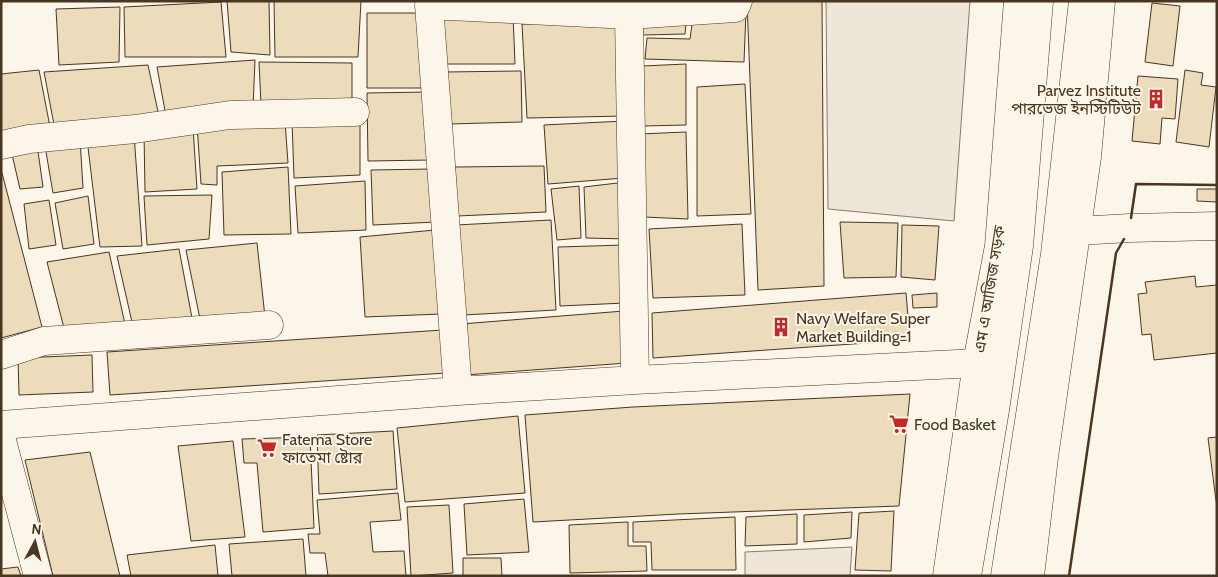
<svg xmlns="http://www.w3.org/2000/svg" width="1218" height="577" font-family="Cabin,'Noto Sans Bengali',sans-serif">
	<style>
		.green { fill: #ede6d9; stroke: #887966 }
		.building { fill: #ecdcbc; stroke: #4a3520 }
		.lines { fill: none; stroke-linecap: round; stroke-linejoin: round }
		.minor-casing { stroke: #4a3520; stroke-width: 29 }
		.major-casing { stroke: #4a3520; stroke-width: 29 }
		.highway-casing { stroke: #4a3520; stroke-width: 29 }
		.minor { stroke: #fbf6e9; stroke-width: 28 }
		.major { stroke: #fbf6e9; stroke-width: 28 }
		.highway { stroke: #fbf6e9; stroke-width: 28 }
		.wall { stroke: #4a3520; stroke-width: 2.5 }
		.labels { text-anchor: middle; stroke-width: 4; stroke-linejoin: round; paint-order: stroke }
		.poi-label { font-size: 16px; fill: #4a3520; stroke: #fbf6e9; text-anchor: start }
		.street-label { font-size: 16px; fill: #4a3520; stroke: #fbf6e9 }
	</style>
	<rect width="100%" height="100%" fill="#fbf6e9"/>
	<path class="green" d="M 826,1 L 970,1 L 954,221 L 828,209 Z
		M 852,547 L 850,576 L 745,576 L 745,552 Z"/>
	<path class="building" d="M 227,1 L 269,1 L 270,55 L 231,52 Z
		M 274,1 L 361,1 L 358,57 L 275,57 Z
		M 747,1 L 822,1 L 824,286 L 758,290 Z
		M 221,2 L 226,57 L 125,57 L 124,7 Z
		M 1152,3 L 1180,6 L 1173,66 L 1145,62 Z
		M 120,7 L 119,62 L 59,65 L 56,9 Z
		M 746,12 L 744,62 L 645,59 L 647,38 L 690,39 L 693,17 Z
		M 367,13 L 425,13 L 430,88 L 367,88 Z
		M 442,15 L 513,15 L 515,64 L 447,64 Z
		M 687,15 L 685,34 L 643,35 L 643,19 Z
		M 624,21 L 626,116 L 527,118 L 522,24 Z
		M 255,60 L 253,108 L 166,116 L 157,67 Z
		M 259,62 L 352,63 L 352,104 L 261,104 Z
		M 686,64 L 686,125 L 643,126 L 643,66 Z
		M 148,65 L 160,121 L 55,130 L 44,72 Z
		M 39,70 L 51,132 L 1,138 L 1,74 Z
		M 1185,70 L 1203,73 L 1201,85 L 1216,87 L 1209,147 L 1176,142 Z
		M 521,71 L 522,122 L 450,124 L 444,72 Z
		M 1138,76 L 1178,79 L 1175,119 L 1162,118 L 1160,144 L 1132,141 Z
		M 745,84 L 751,214 L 697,216 L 697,87 Z
		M 429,92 L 432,160 L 368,161 L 367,93 Z
		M 360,117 L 360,175 L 294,178 L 292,120 Z
		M 285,121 L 288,163 L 217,166 L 217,185 L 201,184 L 197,124 Z
		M 624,121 L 624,178 L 548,184 L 544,125 Z
		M 193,127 L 197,189 L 145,192 L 144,132 Z
		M 686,132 L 688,219 L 644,217 L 640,134 Z
		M 134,134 L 142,246 L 100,247 L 87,139 Z
		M 80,139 L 83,188 L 53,193 L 45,146 Z
		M 37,144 L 43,187 L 20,189 L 11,150 Z
		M 544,166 L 546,212 L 457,216 L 455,167 Z
		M 288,167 L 291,234 L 224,235 L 222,172 Z
		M 1,169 L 42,327 L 1,338 Z
		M 433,169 L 436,222 L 373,225 L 371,170 Z
		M 365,181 L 366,230 L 298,233 L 295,186 Z
		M 626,182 L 628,239 L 586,238 L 584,187 Z
		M 579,186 L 581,238 L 557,240 L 551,189 Z
		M 1197,189 L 1217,189 L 1217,202 L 1197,201 Z
		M 212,195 L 209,239 L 147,245 L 144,196 Z
		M 88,196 L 94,244 L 63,249 L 55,203 Z
		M 49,200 L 56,245 L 29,249 L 24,204 Z
		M 551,220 L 556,310 L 463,315 L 456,225 Z
		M 840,222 L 898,223 L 896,277 L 844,278 Z
		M 742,224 L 745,295 L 653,298 L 649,229 Z
		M 902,225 L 939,226 L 935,280 L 901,277 Z
		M 435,230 L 441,314 L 365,317 L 360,237 Z
		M 257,243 L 265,317 L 200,319 L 186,250 Z
		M 624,245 L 625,303 L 560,306 L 558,247 Z
		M 179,249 L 192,318 L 132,322 L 117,256 Z
		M 109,252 L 125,324 L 65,332 L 47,262 Z
		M 1195,276 L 1196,287 L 1217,285 L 1217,353 L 1154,360 L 1151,334 L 1142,335 L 1138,294 L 1147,293 L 1145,282 Z
		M 906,293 L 910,340 L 653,358 L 652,313 Z
		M 937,293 L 937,307 L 913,308 L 912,295 Z
		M 624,311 L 627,363 L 465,375 L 461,324 Z
		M 443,330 L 446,373 L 110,395 L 107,352 Z
		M 92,355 L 93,392 L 19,395 L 18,358 Z
		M 910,394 L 899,506 L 678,514 L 533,522 L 525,415 L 633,407 Z
		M 518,416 L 525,493 L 405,502 L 397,428 Z
		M 393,431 L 397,489 L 319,494 L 317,435 Z
		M 310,437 L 314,528 L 263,532 L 257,463 L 244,463 L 242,439 Z
		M 1217,437 L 1217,501 L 1216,501 L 1208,438 Z
		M 233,441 L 245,537 L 191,541 L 178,446 Z
		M 90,452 L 120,576 L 53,576 L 25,460 Z
		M 398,493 L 401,520 L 370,522 L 373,552 L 404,551 L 406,576 L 328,576 L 325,553 L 310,553 L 308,534 L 320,534 L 317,500 Z
		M 524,499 L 529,552 L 467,555 L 464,504 Z
		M 449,505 L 453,573 L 411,576 L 407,507 Z
		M 894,511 L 891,571 L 855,570 L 859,513 Z
		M 852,512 L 851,538 L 804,542 L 804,515 Z
		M 797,514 L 797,544 L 745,546 L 746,517 Z
		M 735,517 L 736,570 L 652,570 L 651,542 L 633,542 L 633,522 Z
		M 628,522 L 628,546 L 646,546 L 647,571 L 570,573 L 569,525 Z
		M 303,539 L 306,576 L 232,576 L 229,544 Z
		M 215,545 L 218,576 L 131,576 L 127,555 Z
		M 463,558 L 501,558 L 502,576 L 463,576 Z
		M 18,567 L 21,576 L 1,576 L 1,569 Z"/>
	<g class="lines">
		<defs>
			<path id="minor" d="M 629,15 L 635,380
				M 1,145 L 29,139 L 135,129 L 230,115 L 355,112
				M 1077,231 L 1130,228 L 1217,226
				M 1,355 L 44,341 L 269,325
				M 458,391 L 429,5 L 629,15 L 735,8 L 738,1
				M 1,425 L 458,391 L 635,380 L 977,363
				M 1,437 L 38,576"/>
			<path id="major" d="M 947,576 L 977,363 L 999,246 L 1018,1
				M 1030,576 L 1044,457 L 1087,157 L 1101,1"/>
			<path id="highway" d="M 967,576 L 995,410 L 1019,246 L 1039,1
				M 1005,576 L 1055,254 L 1083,1"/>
		</defs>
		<use href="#minor" class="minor-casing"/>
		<use href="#major" class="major-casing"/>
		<use href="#highway" class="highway-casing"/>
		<use href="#minor" class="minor"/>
		<use href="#major" class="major"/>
		<use href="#highway" class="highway"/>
		<path class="wall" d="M 1131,218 L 1136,184 L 1217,185
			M 1069,576 L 1116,253 L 1124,239"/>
	</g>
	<defs>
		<symbol id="building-bare" viewBox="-9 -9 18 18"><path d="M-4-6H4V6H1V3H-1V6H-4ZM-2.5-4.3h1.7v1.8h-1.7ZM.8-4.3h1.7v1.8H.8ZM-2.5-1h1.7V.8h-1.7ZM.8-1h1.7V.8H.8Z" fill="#c62828" stroke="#fbf6e9" stroke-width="2.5" paint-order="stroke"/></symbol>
		<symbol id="supermarket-bare" viewBox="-9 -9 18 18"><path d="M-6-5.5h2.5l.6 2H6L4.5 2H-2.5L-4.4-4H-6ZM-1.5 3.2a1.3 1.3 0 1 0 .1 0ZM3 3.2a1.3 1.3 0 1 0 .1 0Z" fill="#c62828" stroke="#fbf6e9" stroke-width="2.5" paint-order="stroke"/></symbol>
	</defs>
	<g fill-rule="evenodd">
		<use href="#building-bare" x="1142" y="85" width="28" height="28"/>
		<use href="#building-bare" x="767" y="313" width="28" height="28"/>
		<use href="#supermarket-bare" x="885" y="410" width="28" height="28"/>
		<use href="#supermarket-bare" x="253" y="434" width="28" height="28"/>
	</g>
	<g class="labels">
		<g class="poi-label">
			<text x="1141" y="96" text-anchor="end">Parvez Institute<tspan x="1141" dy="18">পারভেজ ইনস্টিটিউট</tspan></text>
			<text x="796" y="324">Navy Welfare Super<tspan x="796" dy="18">Market Building-1</tspan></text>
			<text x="914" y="430">Food Basket</text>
			<text x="282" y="445">Fatema Store<tspan x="282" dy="18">ফাতেমা ষ্টোর</tspan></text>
		</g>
		<g class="street-label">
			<text transform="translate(989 289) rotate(-81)" y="6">এম এ আজিজ সড়ক</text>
		</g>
	</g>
	<rect width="1218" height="577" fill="none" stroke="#4a3520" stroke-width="5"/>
	<g transform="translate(35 542) rotate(7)" stroke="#fbf6e9" stroke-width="4" paint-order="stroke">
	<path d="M0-4L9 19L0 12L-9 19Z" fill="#4a3520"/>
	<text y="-8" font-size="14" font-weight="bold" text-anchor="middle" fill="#4a3520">N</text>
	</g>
</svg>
